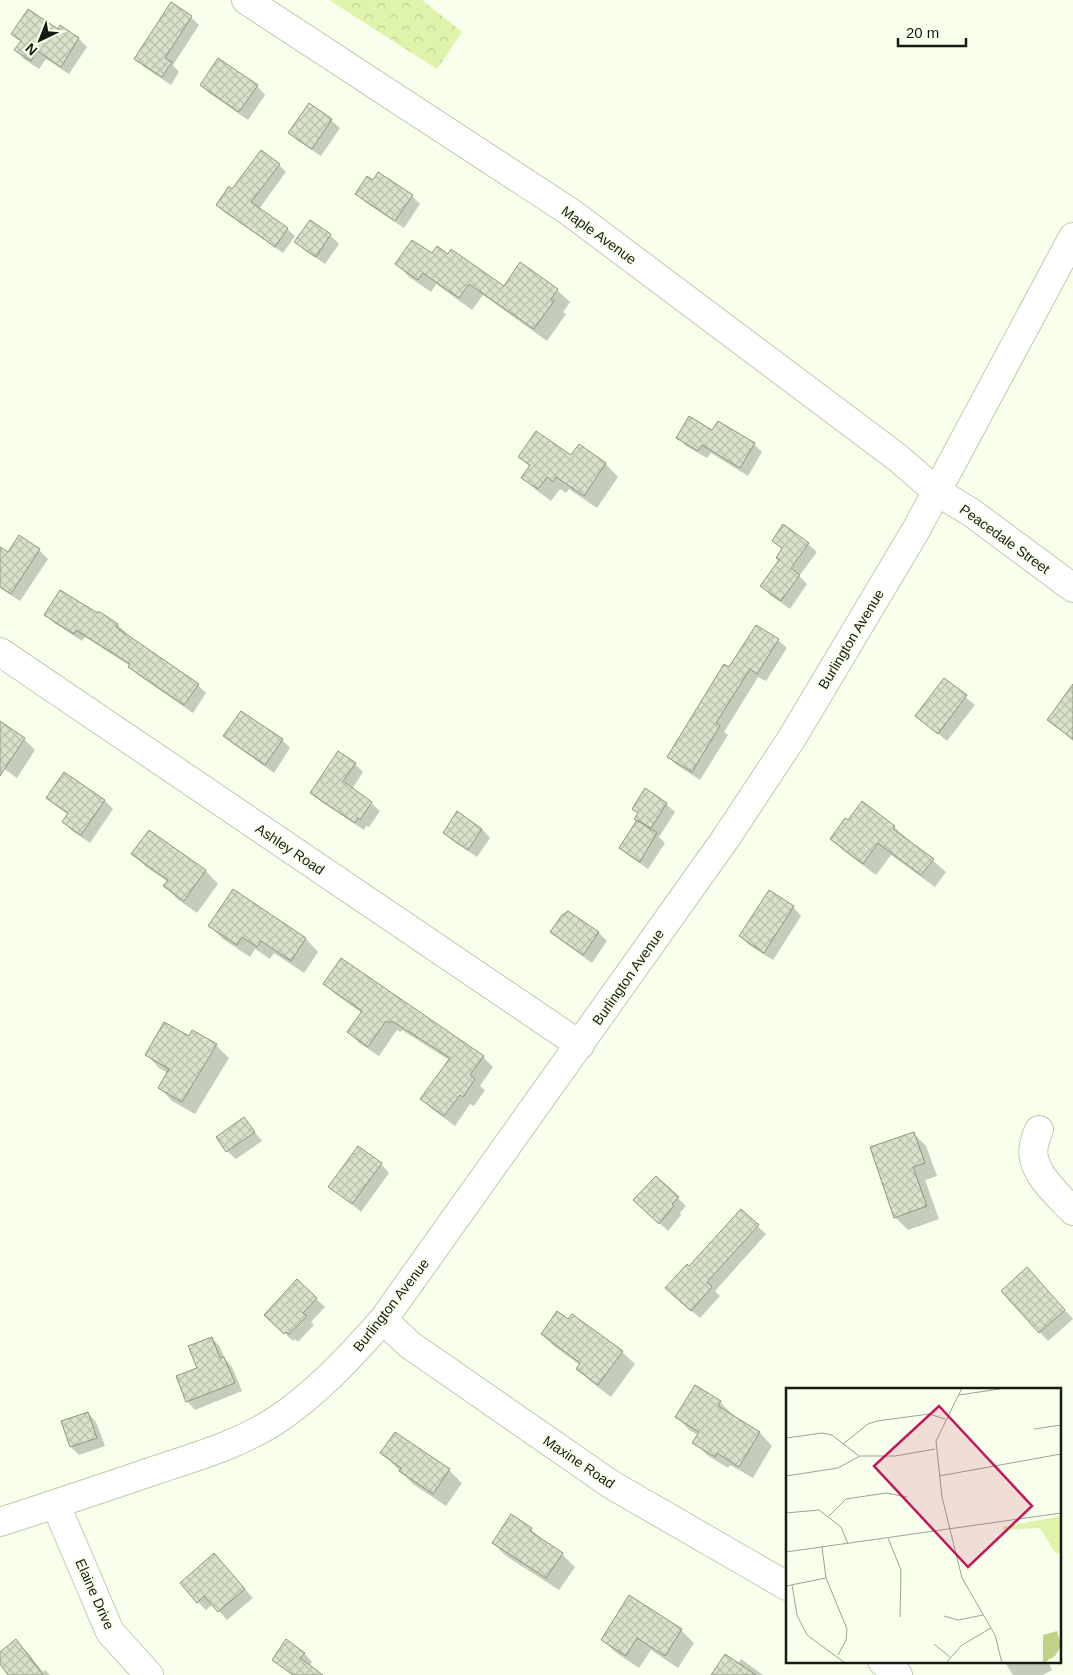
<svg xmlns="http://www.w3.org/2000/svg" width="1073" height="1675" font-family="Arial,sans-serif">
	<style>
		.forest { fill: url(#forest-crowns) }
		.shadow { fill: #0003 }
		.building { fill: url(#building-cross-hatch); stroke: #8f9680 }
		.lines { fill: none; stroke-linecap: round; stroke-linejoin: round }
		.minor-casing { stroke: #c2c9b2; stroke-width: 30 }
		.major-casing { stroke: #c2c9b2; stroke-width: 30 }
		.minor { stroke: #fff; stroke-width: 28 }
		.major { stroke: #fff; stroke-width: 28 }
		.labels { text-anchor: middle; stroke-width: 4; stroke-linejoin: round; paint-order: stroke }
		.street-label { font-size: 14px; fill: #171a11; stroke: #f8ffeb }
		.inset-road { fill: none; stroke: #9ea394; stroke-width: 1 }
		.view { fill: #c2185b; fill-opacity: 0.15; stroke: #c2185b; stroke-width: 2.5 }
		.inset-edge { fill: none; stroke: #171a11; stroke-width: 2.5 }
	</style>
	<defs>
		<pattern id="forest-crowns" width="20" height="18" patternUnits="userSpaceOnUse" patternTransform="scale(1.25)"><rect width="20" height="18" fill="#dff4ab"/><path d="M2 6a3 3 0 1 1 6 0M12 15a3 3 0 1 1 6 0" fill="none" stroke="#bfd192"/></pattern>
		<pattern id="building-cross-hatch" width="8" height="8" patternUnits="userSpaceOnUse" patternTransform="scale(1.25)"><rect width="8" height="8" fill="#dae1ca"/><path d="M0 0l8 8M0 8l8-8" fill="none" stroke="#bac0ac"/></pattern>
	</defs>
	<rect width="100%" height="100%" fill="#f8ffeb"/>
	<path class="forest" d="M 329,0 L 422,0 L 462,32 L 437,69 Z"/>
	<path class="shadow" d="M 191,17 L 199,25 L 173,65 L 179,72 L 171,85 L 144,67 L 136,59 Z
		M 60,27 L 79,39 L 87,47 L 69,74 L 46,59 L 39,69 L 24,59 L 16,50 L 21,42 L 13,34 L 58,31 Z
		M 201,85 L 257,86 L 265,95 L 248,120 L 209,93 Z
		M 331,120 L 340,128 L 321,156 L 298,141 L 290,133 Z
		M 279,165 L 286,172 L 259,209 L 287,229 L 295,236 L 283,253 L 224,212 L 217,205 L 233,190 Z
		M 356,193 L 412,196 L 420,204 L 404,228 L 365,202 Z
		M 310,221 L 330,235 L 339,244 L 325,264 L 304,250 L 296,242 Z
		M 397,264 L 504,287 L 557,290 L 570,302 L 563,312 L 566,314 L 547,341 L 483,295 L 472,310 L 436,284 L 431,292 L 409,277 Z
		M 712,432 L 754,444 L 762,452 L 748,476 L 711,453 L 707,458 L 686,446 L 678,437 Z
		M 579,446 L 606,464 L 618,477 L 597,508 L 569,489 L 566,493 L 560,489 L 551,501 L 536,490 L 523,478 L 530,467 L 520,457 L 572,457 Z
		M 19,537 L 39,550 L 48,559 L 20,601 L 0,588 L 0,548 L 8,554 Z
		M 773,540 L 808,544 L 817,552 L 799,576 L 807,584 L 790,609 L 770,595 L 762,586 L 780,560 L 783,550 Z
		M 100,613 L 118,625 L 126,633 L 125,635 L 198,685 L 206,693 L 193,713 L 138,675 L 130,666 L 85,637 L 82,641 L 54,623 L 46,614 Z
		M 756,626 L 778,640 L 787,648 L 766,681 L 758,677 L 724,732 L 728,735 L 700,780 L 677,765 L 668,757 L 729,668 Z
		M 944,680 L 975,705 L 947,741 L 917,716 Z
		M 1073,699 L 1073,741 L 1049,720 Z
		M 0,723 L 24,739 L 35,750 L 17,778 L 0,766 Z
		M 225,736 L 282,740 L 290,748 L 274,773 L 233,744 Z
		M 355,764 L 363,772 L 352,789 L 371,803 L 380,811 L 369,827 L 366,826 L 364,830 L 320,801 L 311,792 Z
		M 64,773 L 105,801 L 113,809 L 90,843 L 72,831 L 64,822 L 69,815 L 56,806 L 48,798 Z
		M 862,803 L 894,827 L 946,872 L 935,887 L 891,855 L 876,875 L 844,851 L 831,839 L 848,821 Z
		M 666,804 L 675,812 L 659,837 L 665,843 L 648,869 L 629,856 L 620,848 L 638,820 L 639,814 L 633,809 Z
		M 482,829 L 490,838 L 477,857 L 453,841 L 444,833 Z
		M 149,831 L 206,871 L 218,884 L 197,913 L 177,899 L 165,886 L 168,882 L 146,867 L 133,854 Z
		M 233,891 L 306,939 L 318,952 L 304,973 L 274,953 L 270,959 L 255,949 L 250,957 L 223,939 L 210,926 Z
		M 793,907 L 801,916 L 773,960 L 749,945 L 741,936 Z
		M 568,912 L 599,933 L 607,941 L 592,963 L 560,940 L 551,931 Z
		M 325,983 L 483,1057 L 493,1067 L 480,1086 L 485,1090 L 474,1106 L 470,1104 L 455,1126 L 432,1109 L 422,1099 L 449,1060 L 402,1030 L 401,1032 L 397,1030 L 379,1056 L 359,1043 L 349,1032 L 362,1013 L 335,994 Z
		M 189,1038 L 216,1045 L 229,1058 L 195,1114 L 172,1101 L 160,1088 L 168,1073 L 159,1068 L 147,1055 Z
		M 244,1119 L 262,1141 L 236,1159 L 227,1151 Z
		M 913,1133 L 926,1146 L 937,1176 L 925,1180 L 939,1219 L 908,1230 L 895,1217 Z
		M 381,1164 L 389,1173 L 361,1212 L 330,1186 Z
		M 656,1177 L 686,1206 L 680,1213 L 681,1215 L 668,1231 L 643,1208 Z
		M 741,1211 L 766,1234 L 715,1291 L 720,1296 L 700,1318 L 675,1297 L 689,1268 Z
		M 1035,1277 L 1073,1319 L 1048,1341 L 1002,1291 Z
		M 297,1281 L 325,1307 L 311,1322 L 314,1325 L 298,1342 L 295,1339 L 293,1341 L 274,1323 Z
		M 542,1334 L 622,1352 L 635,1364 L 611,1397 L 590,1381 L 578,1369 L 580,1365 L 555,1347 Z
		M 212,1338 L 220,1347 L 225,1359 L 232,1367 L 242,1391 L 195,1410 L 187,1401 Z
		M 720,1402 L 733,1415 L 732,1416 L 760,1433 L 772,1446 L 753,1478 L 730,1465 L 728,1468 L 707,1455 L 694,1442 L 698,1435 L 689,1430 L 677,1417 Z
		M 88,1413 L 96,1422 L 105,1446 L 79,1455 L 71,1447 Z
		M 395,1433 L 449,1470 L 462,1483 L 446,1506 L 413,1484 L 382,1453 Z
		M 531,1529 L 544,1542 L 562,1554 L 575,1567 L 559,1590 L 506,1556 L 493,1543 Z
		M 214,1554 L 253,1598 L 227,1620 L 213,1604 L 206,1610 L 198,1602 Z
		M 681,1630 L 694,1643 L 678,1668 L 651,1650 L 639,1668 L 615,1652 L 603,1640 Z
		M 16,1641 L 29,1654 L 43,1672 L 45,1670 L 50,1675 L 10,1675 L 0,1662 L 0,1653 Z
		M 304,1653 L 312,1662 L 309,1666 L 321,1675 L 292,1675 L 273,1659 Z
		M 741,1659 L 763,1675 L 713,1675 L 738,1664 Z
		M 1004,1661 L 1048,1661 L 1052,1670 L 1043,1675 L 1013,1675 Z"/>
	<path class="building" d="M 171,2 L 192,16 L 165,58 L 172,62 L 162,77 L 134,59 Z
		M 28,9 L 58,29 L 60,25 L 79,38 L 61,67 L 37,51 L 31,61 L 14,50 L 21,41 L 11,34 Z
		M 218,58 L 258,85 L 239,112 L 200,85 Z
		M 309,103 L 332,119 L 312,149 L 288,133 Z
		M 261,150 L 280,164 L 251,202 L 288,228 L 275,247 L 216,205 L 229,186 L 232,189 Z
		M 378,172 L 413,195 L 395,221 L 355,194 L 367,176 L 373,180 Z
		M 310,220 L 331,234 L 316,257 L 294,242 Z
		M 412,240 L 432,253 L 437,246 L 448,254 L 451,249 L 504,286 L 520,262 L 558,289 L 551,299 L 554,301 L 534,329 L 469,284 L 459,298 L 423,273 L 418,280 L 395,264 Z
		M 689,416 L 712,430 L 718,421 L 755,443 L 740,468 L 702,445 L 698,451 L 676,438 Z
		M 536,431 L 571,455 L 579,444 L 606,463 L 584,496 L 556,477 L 553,482 L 547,477 L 538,489 L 521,478 L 530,465 L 518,457 Z
		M 783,524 L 809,543 L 791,568 L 800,575 L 781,601 L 760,586 L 779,560 L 776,558 L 782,548 L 772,541 Z
		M 19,535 L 40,549 L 11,594 L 0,587 L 0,547 L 8,552 Z
		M 60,590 L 96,612 L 100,612 L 118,624 L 116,627 L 199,684 L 184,705 L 128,667 L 130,664 L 76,630 L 74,634 L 44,615 Z
		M 756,625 L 779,639 L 757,674 L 750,669 L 716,723 L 720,726 L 692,772 L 667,757 L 724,664 L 729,667 Z
		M 944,678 L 967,695 L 938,734 L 915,716 Z
		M 1073,684 L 1073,739 L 1047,720 Z
		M 241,711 L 283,739 L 265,765 L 223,736 Z
		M 0,721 L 25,738 L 0,776 Z
		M 338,751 L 356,763 L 343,781 L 372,802 L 360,820 L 358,818 L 355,823 L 310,793 Z
		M 64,772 L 105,800 L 81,835 L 62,822 L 68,813 L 46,798 Z
		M 645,788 L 667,803 L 651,828 L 634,819 L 638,813 L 632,809 Z
		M 862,801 L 895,826 L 893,829 L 934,859 L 921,875 L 878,843 L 863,864 L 830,839 L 845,818 L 848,820 Z
		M 457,811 L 482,829 L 468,850 L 443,833 Z
		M 637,820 L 657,833 L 640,862 L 619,848 Z
		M 149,830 L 206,870 L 184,901 L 163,886 L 168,880 L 131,854 Z
		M 233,889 L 306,938 L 291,961 L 261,941 L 257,947 L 242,937 L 237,945 L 208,926 Z
		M 769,890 L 794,906 L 764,953 L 739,936 Z
		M 568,911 L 599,932 L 583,955 L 550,932 L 562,915 Z
		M 341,958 L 484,1056 L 470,1075 L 475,1079 L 463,1097 L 460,1095 L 444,1116 L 420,1099 L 450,1058 L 392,1021 L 390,1023 L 386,1021 L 368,1047 L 347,1032 L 362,1011 L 323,984 Z
		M 164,1022 L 189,1036 L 192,1030 L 217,1044 L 182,1102 L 158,1088 L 169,1069 L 145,1055 Z
		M 244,1117 L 255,1132 L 226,1152 L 216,1137 Z
		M 914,1132 L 925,1163 L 913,1167 L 927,1206 L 894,1218 L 870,1147 Z
		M 358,1146 L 382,1163 L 352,1204 L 328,1187 Z
		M 656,1176 L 679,1197 L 672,1204 L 674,1206 L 659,1224 L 633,1200 Z
		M 741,1209 L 759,1225 L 707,1282 L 712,1287 L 691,1311 L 665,1288 L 687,1264 L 689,1266 Z
		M 1027,1267 L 1065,1310 L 1039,1333 L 1001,1291 Z
		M 297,1279 L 317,1298 L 303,1313 L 307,1316 L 289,1334 L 286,1332 L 284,1334 L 264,1315 Z
		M 557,1311 L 568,1319 L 572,1314 L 623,1351 L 598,1385 L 576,1369 L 580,1363 L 541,1334 Z
		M 212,1337 L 220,1358 L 224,1357 L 235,1383 L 186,1402 L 176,1376 L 197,1368 L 188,1346 Z
		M 695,1385 L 721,1401 L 718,1406 L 760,1432 L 739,1467 L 717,1453 L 715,1457 L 692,1443 L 699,1432 L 675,1417 Z
		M 88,1412 L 97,1438 L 70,1447 L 61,1421 Z
		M 395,1432 L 450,1469 L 433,1494 L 399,1471 L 401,1468 L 380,1453 Z
		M 511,1514 L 532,1528 L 530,1531 L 563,1553 L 546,1578 L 492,1543 Z
		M 214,1553 L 245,1589 L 218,1612 L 204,1596 L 197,1603 L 180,1583 Z
		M 629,1595 L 682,1629 L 665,1656 L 637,1638 L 626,1656 L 601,1640 Z
		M 16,1639 L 43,1675 L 8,1675 L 0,1664 L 0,1652 Z
		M 286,1639 L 305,1653 L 300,1658 L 323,1675 L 293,1675 L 272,1660 Z
		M 725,1654 L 756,1675 L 711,1675 Z"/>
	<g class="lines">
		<defs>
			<path id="minor" d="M 0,652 L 580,1045
				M 1039,1130 C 1037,1134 1035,1140 1034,1145 C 1028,1170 1058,1195 1073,1211
				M 383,1320 L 410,1345 L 612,1485 L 787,1586
				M 56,1505 L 110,1632 L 149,1675
				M 882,1661 L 898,1675"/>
			<path id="major" d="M 246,0 L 570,212 L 898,458 L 936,491 L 972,513 L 1073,588
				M 0,1522 C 53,1505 106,1487 159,1469 C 199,1456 239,1444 275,1421 C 317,1393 349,1358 383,1320 L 726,838 L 792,738 L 916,530 L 1073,237"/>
		</defs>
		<use href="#minor" class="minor-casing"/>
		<use href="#major" class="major-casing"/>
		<use href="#minor" class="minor"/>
		<use href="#major" class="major"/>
	</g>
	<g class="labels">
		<g class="street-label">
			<text transform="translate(599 235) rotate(36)" y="5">Maple Avenue</text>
			<text transform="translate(1005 539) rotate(36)" y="5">Peacedale Street</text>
			<text transform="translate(851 639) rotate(-59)" y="5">Burlington Avenue</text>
			<text transform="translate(290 849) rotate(34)" y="5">Ashley Road</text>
			<text transform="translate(628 977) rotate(-55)" y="5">Burlington Avenue</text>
			<text transform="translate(391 1305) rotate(-52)" y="5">Burlington Avenue</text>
			<text transform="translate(579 1462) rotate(34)" y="5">Maxine Road</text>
			<text transform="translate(95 1594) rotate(66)" y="5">Elaine Drive</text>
		</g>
	</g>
	<g transform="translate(786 1388)">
		<rect width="275" height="275" fill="#f8ffeb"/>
		<path d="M 275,128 L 275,164 L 270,166 L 254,140 L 217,142 L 216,139 Z" fill="#dff4ab"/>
		<path d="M 271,243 L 275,258 L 269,268 L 257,275 L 257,247 Z" fill="#bed28a"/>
		<path class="inset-road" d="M 176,0 L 150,53 L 156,109 L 176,190 L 209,247 L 216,275M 173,7 L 220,0M 248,41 L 275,37M 0,50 L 36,45 L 46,47 L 73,68M 57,56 L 82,36 L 91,33 L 143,26 L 159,31M 0,88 L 52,80 L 74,68 L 109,68 L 149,61M 153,88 L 275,66M 0,125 L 33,122 L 55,139 L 62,156M 43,128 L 60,111 L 100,105 L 121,109M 102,150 L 115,182 L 114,229M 36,159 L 40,190 L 61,241 L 60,252 L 52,267M 0,164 L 275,125M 6,197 L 11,227 L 21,247 L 59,275M 0,198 L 40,190M 158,228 L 172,232 L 197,227M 148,256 L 164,269M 160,275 L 176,257 L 205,240"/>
		<path class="view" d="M 153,18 L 246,118 L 182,179 L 88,78 Z"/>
		<rect width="275" height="275" class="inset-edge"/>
	</g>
	<g transform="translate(40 40) rotate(223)" stroke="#f8ffeb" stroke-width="4" paint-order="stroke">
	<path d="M0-4L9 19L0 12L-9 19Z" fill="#171a11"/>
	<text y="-8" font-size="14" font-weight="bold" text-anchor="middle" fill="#171a11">N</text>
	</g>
	<path d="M898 38v8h68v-8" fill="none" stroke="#171a11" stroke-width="2.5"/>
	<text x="906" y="38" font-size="15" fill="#171a11" stroke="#f8ffeb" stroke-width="4" paint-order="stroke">20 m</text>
</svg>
